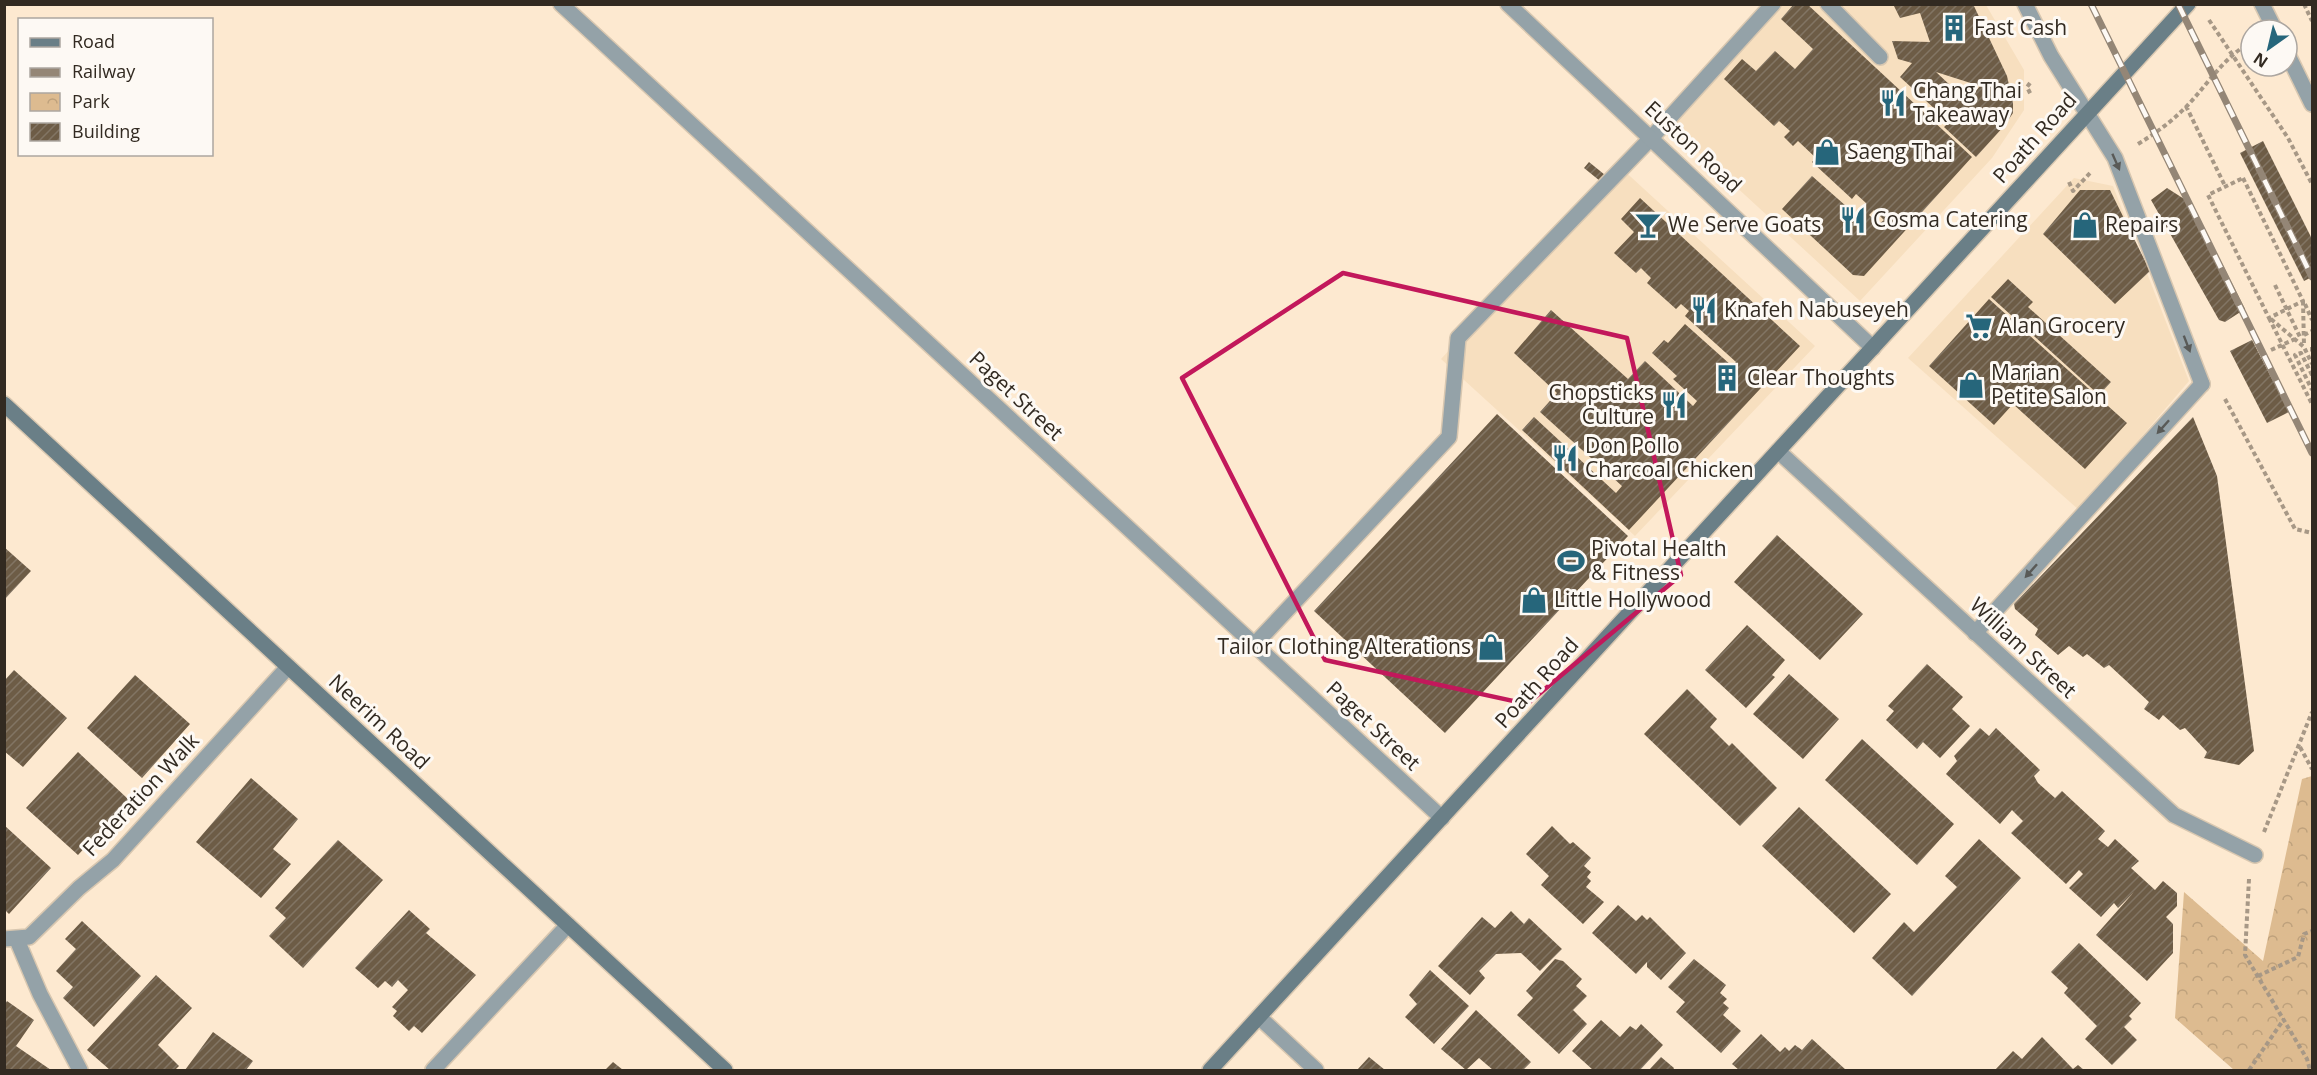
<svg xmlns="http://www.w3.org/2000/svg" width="2317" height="1075" font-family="'Open Sans',sans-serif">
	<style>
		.built { fill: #f7dfbf }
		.park { fill: url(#park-crowns) }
		.building { fill: url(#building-hatch); fill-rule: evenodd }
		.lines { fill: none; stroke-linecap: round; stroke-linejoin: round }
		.lane-casing { stroke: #d8c7b0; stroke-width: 18 }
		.street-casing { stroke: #d8c7b0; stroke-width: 18 }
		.secondary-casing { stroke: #d8c7b0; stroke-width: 18 }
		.path { stroke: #a79886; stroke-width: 4; stroke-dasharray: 4.5 3; stroke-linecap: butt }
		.lane { stroke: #94a2a8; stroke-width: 15 }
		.street { stroke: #94a2a8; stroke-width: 15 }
		.secondary { stroke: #6a7f87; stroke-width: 15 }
		.rail-casing { stroke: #948676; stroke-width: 7 }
		.rail { stroke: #fdf9f4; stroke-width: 4.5; stroke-dasharray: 14; stroke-linecap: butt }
		.oneway { fill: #595a57 }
		.marked { fill: none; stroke: #c2185b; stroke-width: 4.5; stroke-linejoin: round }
		.labels { text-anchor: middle; stroke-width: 6; stroke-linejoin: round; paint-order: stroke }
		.poi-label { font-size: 21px; fill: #322a21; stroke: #fdf9f4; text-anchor: start }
		.street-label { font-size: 21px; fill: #322a21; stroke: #fdf9f4 }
	</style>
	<defs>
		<pattern id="park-crowns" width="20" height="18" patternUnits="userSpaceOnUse" patternTransform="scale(1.5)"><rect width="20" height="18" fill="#ddbb90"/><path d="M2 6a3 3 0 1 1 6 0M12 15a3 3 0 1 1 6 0" fill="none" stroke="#bea17c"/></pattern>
		<pattern id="building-hatch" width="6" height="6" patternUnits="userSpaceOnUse" patternTransform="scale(1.5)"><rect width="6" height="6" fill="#6d5c46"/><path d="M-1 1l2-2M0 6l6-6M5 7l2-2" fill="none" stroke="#827564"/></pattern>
	</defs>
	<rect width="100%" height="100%" fill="#fde9d0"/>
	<path class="built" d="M 1778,5 L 1986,5 L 2024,70 L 2024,110 L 1992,158 L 1860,301 L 1669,125 Z
		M 1619,166 L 1815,346 L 1635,536 L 1441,359 Z
		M 2074,178 L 2113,186 L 2189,381 L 2079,510 L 1908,358 Z"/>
	<path class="park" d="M 2312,776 L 2312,1070 L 2234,1070 L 2175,1018 L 2184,892 L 2263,961 L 2302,779 Z"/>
	<path class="building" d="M 1794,4 L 1807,4 L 1972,157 L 1864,276 L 1853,275 L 1782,209 L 1812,176 L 1855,214 L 1866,203 L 1856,194 L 1852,199 L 1812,162 L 1816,158 L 1798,141 L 1793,146 L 1784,137 L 1790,131 L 1779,121 L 1774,126 L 1724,79 L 1742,59 L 1756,71 L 1775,51 L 1795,69 L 1813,49 L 1781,19 ZM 1874,210 L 1884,220 L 1879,224 L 1869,215 Z
		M 1893,4 L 1973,4 L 2007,76 L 2013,103 L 2013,113 L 2005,125 L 1976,157 L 1944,127 L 1949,122 L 1900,77 L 1912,63 L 1898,59 L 1892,41 L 1930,42 L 1920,13 L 1900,18 ZM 1936,72 L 1980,86 L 1967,101 Z
		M 2263,141 L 2312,239 L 2312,277 L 2304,281 L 2240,153 Z
		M 1589,162 L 1605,175 L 1600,181 L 1584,168 Z
		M 2167,188 L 2192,204 L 2245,309 L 2225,322 L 2219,320 L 2151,200 Z
		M 2080,190 L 2110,190 L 2150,271 L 2115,304 L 2043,234 Z
		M 1640,198 L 1800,346 L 1629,530 L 1522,430 L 1534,417 L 1616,493 L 1622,486 L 1540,412 L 1557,393 L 1514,353 L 1551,310 L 1628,379 L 1645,361 L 1693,406 L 1697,401 L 1673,379 L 1677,376 L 1652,353 L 1664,340 L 1668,343 L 1685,324 L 1732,366 L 1736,362 L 1685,316 L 1689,311 L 1681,304 L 1676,309 L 1647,283 L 1651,278 L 1641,268 L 1636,273 L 1614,253 L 1634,232 L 1621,219 Z
		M 2008,279 L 2033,302 L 2028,307 L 2111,382 L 2099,395 L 1991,297 Z
		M 1989,299 L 2127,423 L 2085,469 L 2013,404 L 1994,425 L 1929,366 Z
		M 2252,340 L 2289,412 L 2267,423 L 2230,351 Z
		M 1497,414 L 1628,536 L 1445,733 L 1314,611 Z
		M 2193,417 L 2217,476 L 2254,751 L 2239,765 L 2204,758 L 2207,752 L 2185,728 L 2180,730 L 2163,715 L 2159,720 L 2144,709 L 2149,702 L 2109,665 L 2104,668 L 2087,654 L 2083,657 L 2069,646 L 2058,655 L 2035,635 L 2038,629 L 2015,609 L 2014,604 Z
		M 1777,535 L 1863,614 L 1820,660 L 1734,582 Z
		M 4,547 L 31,571 L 4,600 Z
		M 1747,625 L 1785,660 L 1772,675 L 1775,677 L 1746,708 L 1705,670 Z
		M 1927,664 L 1963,697 L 1952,709 L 1970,726 L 1940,758 L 1923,742 L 1917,749 L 1886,720 L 1894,711 L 1888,706 Z
		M 14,670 L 67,718 L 23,767 L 4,751 L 4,681 Z
		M 1789,674 L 1839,719 L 1803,759 L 1753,714 Z
		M 135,675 L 190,724 L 142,778 L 87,728 Z
		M 1687,689 L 1717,719 L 1710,727 L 1729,746 L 1732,743 L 1777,788 L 1740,826 L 1644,734 Z
		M 1980,728 L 1989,736 L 1996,728 L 2040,770 L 2034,776 L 2038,783 L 2055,798 L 2062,791 L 2105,831 L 2098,839 L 2108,847 L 2115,839 L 2139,861 L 2131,868 L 2155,890 L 2163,881 L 2177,893 L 2177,906 L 2166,917 L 2173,924 L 2173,953 L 2147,981 L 2096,935 L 2134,892 L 2118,908 L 2114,903 L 2101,917 L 2069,888 L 2083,874 L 2079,870 L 2066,884 L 2011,833 L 2023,821 L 2012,810 L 2000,824 L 1946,774 L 1957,761 L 1954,756 Z
		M 1862,739 L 1954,824 L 1917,865 L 1825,780 Z
		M 78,752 L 129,800 L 78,855 L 26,808 Z
		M 251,778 L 298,819 L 273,849 L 291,864 L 261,898 L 196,842 Z
		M 1799,807 L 1891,894 L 1854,933 L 1762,846 Z
		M 4,825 L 51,868 L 9,914 L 4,909 Z
		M 1552,826 L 1570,844 L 1573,842 L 1591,858 L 1584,866 L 1591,872 L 1587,877 L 1591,881 L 1586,887 L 1604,902 L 1583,924 L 1541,885 L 1549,876 L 1526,854 Z
		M 1979,839 L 2021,878 L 1912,996 L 1872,958 L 1904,922 L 1914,932 L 1957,887 L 1945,876 Z
		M 338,840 L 383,880 L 303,968 L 269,936 L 286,918 L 275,908 Z
		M 1618,905 L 1636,921 L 1642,915 L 1647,920 L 1650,917 L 1686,953 L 1661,980 L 1647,967 L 1647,962 L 1636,974 L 1592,933 Z
		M 409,910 L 430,929 L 426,933 L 476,975 L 422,1033 L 414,1026 L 409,1031 L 393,1016 L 397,1011 L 392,1007 L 408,990 L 398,980 L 392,987 L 385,981 L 378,988 L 355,968 Z
		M 1511,911 L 1524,924 L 1529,918 L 1562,949 L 1540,971 L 1521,953 L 1496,954 L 1479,971 L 1485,978 L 1470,995 L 1438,966 L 1482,917 L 1495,928 Z
		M 82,921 L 141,976 L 94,1027 L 63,998 L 73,987 L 56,971 L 76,949 L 65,939 Z
		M 2079,943 L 2141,1003 L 2129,1016 L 2132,1019 L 2124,1027 L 2137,1040 L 2112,1065 L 2085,1039 L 2097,1026 L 2064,993 L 2068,988 L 2051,972 Z
		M 1555,959 L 1563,961 L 1582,979 L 1576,986 L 1587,996 L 1573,1010 L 1587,1024 L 1559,1054 L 1517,1015 L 1533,998 L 1526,991 Z
		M 1694,959 L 1726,985 L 1720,993 L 1727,999 L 1723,1003 L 1729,1008 L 1723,1015 L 1741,1031 L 1721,1053 L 1676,1012 L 1685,1002 L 1668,987 Z
		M 1430,970 L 1469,1006 L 1434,1044 L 1405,1017 L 1417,1004 L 1409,995 Z
		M 156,975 L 192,1008 L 158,1045 L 179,1066 L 175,1070 L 110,1070 L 87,1050 Z
		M 7,1001 L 34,1020 L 16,1046 L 51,1070 L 4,1070 L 4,1005 Z
		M 1476,1010 L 1531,1062 L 1523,1070 L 1493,1070 L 1479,1058 L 1466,1070 L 1441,1049 Z
		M 1601,1020 L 1620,1037 L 1630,1026 L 1636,1030 L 1641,1024 L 1663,1045 L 1640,1070 L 1593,1070 L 1572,1051 Z
		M 213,1032 L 253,1061 L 246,1070 L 185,1070 Z
		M 1761,1034 L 1780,1052 L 1785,1047 L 1789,1051 L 1795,1045 L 1802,1050 L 1812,1039 L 1846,1070 L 1739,1070 L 1732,1064 Z
		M 2042,1037 L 2073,1069 L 2078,1065 L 2084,1070 L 1995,1070 L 2013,1051 L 2022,1059 Z
		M 1369,1057 L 1385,1070 L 1357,1070 Z
		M 1661,1057 L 1674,1068 L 1673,1070 L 1649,1070 Z
		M 613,1062 L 623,1070 L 605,1070 Z"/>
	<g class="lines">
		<defs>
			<path id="lane" d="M 1828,4 L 1880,57
				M 1975,633 L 2202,384
				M 1255,644 L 1449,437 L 1458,338 L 1652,137 L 1773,4
				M 1259,1017 L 1316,1070"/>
			<path id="street" d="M 561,4 L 1442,818
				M 1508,4 L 1873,348
				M 2025,4 L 2051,56 L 2115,158 L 2202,384
				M 2262,4 L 2275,30
				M 2287,53 L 2312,104
				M 1778,451 L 2174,815 L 2255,855
				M 4,939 L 29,937 L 79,888 L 113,860 L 288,667
				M 17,940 L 40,994 L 80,1070
				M 433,1070 L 568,925"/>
			<path id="secondary" d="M 4,404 L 725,1070
				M 1210,1070 L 2188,4"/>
		</defs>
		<use href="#lane" class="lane-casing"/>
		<use href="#street" class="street-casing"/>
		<use href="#secondary" class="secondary-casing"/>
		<path class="path" d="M 2304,4 L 2312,21
			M 2209,20 L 2288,138 L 2312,184
			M 2030,83 L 2027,87 L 2031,95
			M 2186,106 L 2225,186
			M 2138,144 C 2156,133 2171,122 2186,107 C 2208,84 2223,58 2251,42
			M 2243,178 L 2303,301 L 2269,318 L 2208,195 Z
			M 2069,182 L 2073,191 L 2091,172
			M 2275,285 L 2300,337
			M 2303,301 L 2304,346
			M 2305,304 L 2312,320
			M 2269,318 L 2312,404
			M 2271,319 L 2304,347 L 2312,364
			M 2304,335 L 2312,331
			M 2312,347 L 2312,352
			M 2271,350 L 2295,339
			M 2312,375 L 2301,353 L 2295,355 L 2312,390
			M 2225,399 L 2295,529 L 2312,533
			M 2300,747 L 2312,769
			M 2264,832 L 2312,712
			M 2249,879 L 2245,955 L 2307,1059 L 2310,1070
			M 2258,976 L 2298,957 L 2304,934 L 2312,931
			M 2249,1070 L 2284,1019"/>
		<use href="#lane" class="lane"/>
		<use href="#street" class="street"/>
		<use href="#secondary" class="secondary"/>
		<defs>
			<path id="rail" d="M 2091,4 L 2312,453
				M 2178,4 L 2312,277"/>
		</defs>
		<use href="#rail" class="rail-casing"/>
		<use href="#rail" class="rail"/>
	</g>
	<defs><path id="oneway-solid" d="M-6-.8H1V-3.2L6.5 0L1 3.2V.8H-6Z" transform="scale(1.5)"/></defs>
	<g class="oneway">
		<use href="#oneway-solid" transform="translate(2116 162) rotate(66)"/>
		<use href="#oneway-solid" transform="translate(2187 344) rotate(69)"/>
		<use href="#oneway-solid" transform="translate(2163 427) rotate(132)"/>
		<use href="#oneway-solid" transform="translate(2031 571) rotate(132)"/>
	</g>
	<path class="marked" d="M 1343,273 L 1627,338 L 1681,575 L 1527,704 L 1325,660 L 1182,378 Z"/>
	<defs>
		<symbol id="building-bare" viewBox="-9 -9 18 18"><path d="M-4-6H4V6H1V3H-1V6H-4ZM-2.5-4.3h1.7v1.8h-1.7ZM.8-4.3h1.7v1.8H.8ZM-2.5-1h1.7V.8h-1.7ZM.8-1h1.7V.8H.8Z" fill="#26667b" stroke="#fdf9f4" stroke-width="2.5" paint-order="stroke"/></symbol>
		<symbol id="restaurant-bare" viewBox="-9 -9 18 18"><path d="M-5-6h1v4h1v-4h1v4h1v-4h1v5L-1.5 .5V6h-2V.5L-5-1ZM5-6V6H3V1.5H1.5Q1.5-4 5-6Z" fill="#26667b" stroke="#fdf9f4" stroke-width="2.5" paint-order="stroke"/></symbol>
		<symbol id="shop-bare" viewBox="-9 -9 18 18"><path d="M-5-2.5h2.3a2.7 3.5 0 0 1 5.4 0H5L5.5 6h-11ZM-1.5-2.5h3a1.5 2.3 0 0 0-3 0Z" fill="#26667b" stroke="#fdf9f4" stroke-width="2.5" paint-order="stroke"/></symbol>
		<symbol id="bar-bare" viewBox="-9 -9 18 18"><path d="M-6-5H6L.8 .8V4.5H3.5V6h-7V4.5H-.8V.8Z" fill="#26667b" stroke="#fdf9f4" stroke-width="2.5" paint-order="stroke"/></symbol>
		<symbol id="supermarket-bare" viewBox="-9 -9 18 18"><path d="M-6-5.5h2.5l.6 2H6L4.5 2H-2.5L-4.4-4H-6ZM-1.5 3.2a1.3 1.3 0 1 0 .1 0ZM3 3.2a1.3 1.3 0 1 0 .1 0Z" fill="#26667b" stroke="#fdf9f4" stroke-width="2.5" paint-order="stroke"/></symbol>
		<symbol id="stadium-bare" viewBox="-9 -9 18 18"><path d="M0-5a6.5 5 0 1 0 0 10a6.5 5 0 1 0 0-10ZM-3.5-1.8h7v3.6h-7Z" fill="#26667b" stroke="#fdf9f4" stroke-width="2.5" paint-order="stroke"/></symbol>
	</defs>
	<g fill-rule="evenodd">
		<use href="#building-bare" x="1935" y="9" width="38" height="38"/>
		<use href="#restaurant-bare" x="1874" y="84" width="38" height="38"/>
		<use href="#shop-bare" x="1808" y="133" width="38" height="38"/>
		<use href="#restaurant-bare" x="1834" y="201" width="38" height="38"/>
		<use href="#bar-bare" x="1629" y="206" width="38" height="38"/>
		<use href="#shop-bare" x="2066" y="206" width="38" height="38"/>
		<use href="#restaurant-bare" x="1685" y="291" width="38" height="38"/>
		<use href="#supermarket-bare" x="1960" y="307" width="38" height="38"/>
		<use href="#building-bare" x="1708" y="359" width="38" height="38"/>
		<use href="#shop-bare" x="1952" y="366" width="38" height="38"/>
		<use href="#restaurant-bare" x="1655" y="386" width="38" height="38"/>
		<use href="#restaurant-bare" x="1546" y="439" width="38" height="38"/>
		<use href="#stadium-bare" x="1552" y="542" width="38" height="38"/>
		<use href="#shop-bare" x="1515" y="581" width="38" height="38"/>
		<use href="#shop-bare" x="1472" y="628" width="38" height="38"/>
	</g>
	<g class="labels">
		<g class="poi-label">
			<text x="1974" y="35">Fast Cash</text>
			<text x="1913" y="98">Chang Thai<tspan x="1913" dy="24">Takeaway</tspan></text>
			<text x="1847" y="159">Saeng Thai</text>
			<text x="1873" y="227">Cosma Catering</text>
			<text x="1668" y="232">We Serve Goats</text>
			<text x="2105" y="232">Repairs</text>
			<text x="1724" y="317">Knafeh Nabuseyeh</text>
			<text x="1999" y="333">Alan Grocery</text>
			<text x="1991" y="380">Marian<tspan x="1991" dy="24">Petite Salon</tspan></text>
			<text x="1747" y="385">Clear Thoughts</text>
			<text x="1654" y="400" text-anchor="end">Chopsticks<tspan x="1654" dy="24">Culture</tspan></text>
			<text x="1585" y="453">Don Pollo<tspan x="1585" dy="24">Charcoal Chicken</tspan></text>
			<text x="1591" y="556">Pivotal Health<tspan x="1591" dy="24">&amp; Fitness</tspan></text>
			<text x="1554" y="607">Little Hollywood</text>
			<text x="1471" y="654" text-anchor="end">Tailor Clothing Alterations</text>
		</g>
		<g class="street-label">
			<text transform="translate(2035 138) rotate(-48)" y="7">Poath Road</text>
			<text transform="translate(1693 147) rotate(43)" y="7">Euston Road</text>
			<text transform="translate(1016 396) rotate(43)" y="7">Paget Street</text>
			<text transform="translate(2023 648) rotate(43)" y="7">William Street</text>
			<text transform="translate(1537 683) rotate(-48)" y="7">Poath Road</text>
			<text transform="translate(379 722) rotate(43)" y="7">Neerim Road</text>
			<text transform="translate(1373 726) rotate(43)" y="7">Paget Street</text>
			<text transform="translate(141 795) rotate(-47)" y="7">Federation Walk</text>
		</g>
	</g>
	<rect width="2317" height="1075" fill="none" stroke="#322a21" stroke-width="12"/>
	<rect x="18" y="18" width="195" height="138" fill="#fdf9f4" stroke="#aca6a0" stroke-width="1.5"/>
	<rect x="30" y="38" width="30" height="9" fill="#6a7f87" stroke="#aca6a0" stroke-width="1.5"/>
	<text x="72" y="48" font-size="18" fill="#322a21">Road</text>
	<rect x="30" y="68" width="30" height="9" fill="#948676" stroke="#aca6a0" stroke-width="1.5"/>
	<text x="72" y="78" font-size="18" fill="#322a21">Railway</text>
	<rect x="30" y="93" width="30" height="18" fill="url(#park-crowns)" stroke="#aca6a0" stroke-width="1.5"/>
	<text x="72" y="108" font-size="18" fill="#322a21">Park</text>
	<rect x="30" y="123" width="30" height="18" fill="url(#building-hatch)" stroke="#aca6a0" stroke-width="1.5"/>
	<text x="72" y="138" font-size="18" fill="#322a21">Building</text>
	<g transform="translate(2269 48) rotate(214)"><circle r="28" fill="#fdf9f4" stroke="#aca6a0" stroke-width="1.5"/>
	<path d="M0-4.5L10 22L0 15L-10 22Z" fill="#26667b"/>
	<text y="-9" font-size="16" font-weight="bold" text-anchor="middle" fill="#322a21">N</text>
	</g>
</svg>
